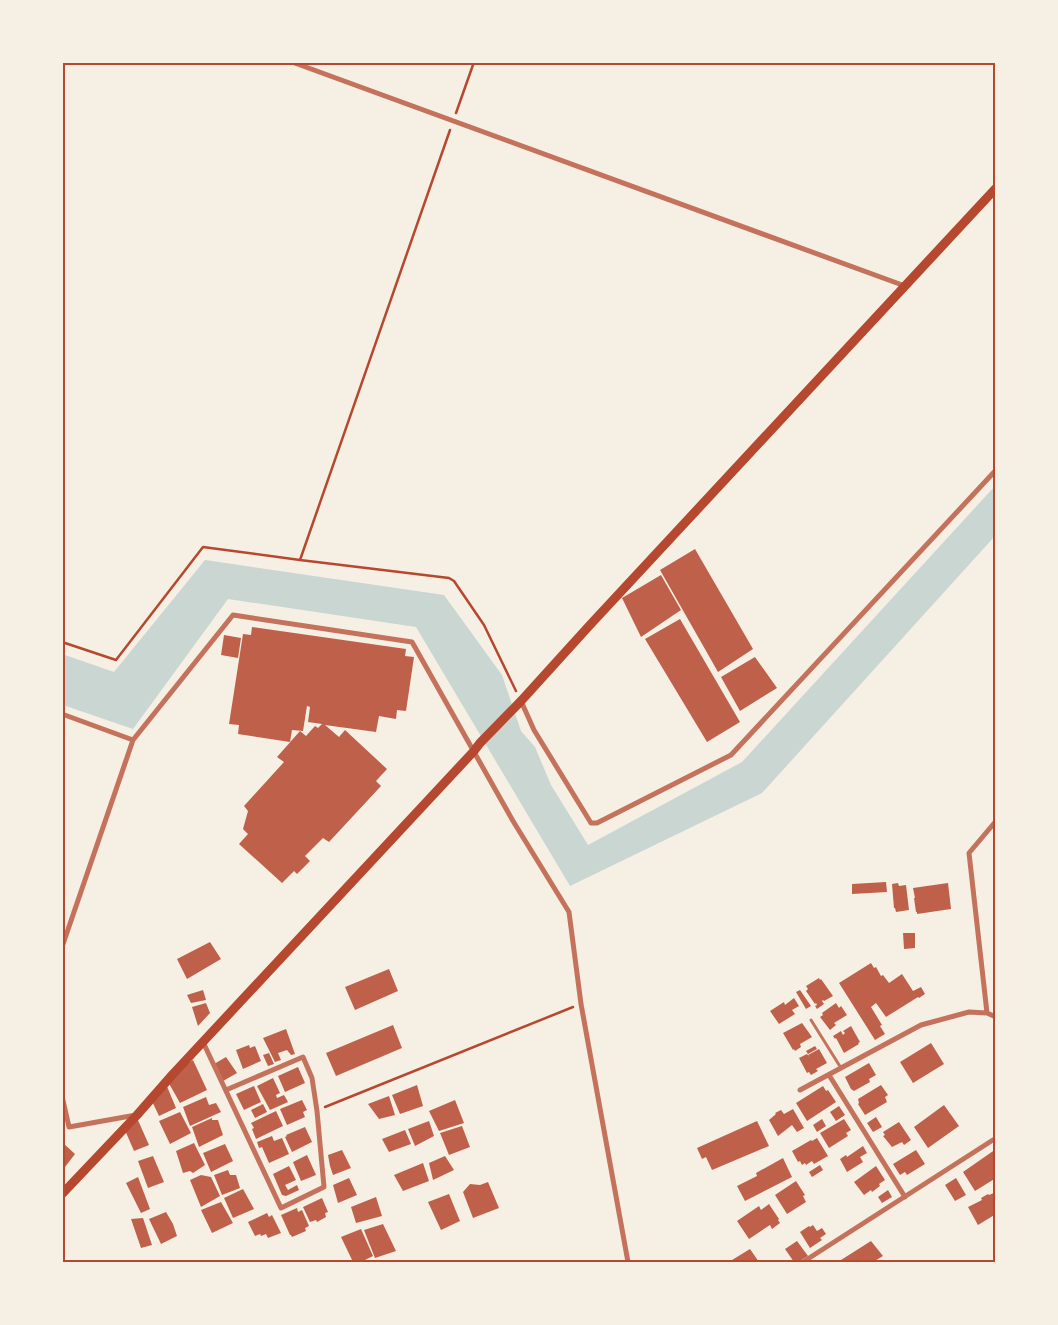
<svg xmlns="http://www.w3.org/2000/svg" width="1058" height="1325" font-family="'Work Sans',sans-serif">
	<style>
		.water { fill: #c9d6d2 }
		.building { fill: #bf614a }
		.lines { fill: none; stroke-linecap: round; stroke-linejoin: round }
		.path { stroke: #b5482f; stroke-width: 2.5 }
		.service { stroke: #c5725c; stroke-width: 3 }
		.minor { stroke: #c5725c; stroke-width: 5 }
		.secondary { stroke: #b5482f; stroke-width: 9 }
		.neatline { fill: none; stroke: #b5482f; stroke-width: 2 }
	</style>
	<rect width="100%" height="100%" fill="#f6efe4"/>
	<path class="water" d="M 995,486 L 995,536 L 762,793 L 570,886 L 416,627 L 228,599 L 133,729 L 63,705 L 62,654 L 114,672 L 205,560 L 444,595 L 502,675 L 521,731 L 535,747 L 551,785 L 588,845 L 742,762 Z"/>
	<path class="building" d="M 695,549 L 753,649 L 718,672 L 660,570 Z
		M 661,575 L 681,610 L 641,637 L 622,598 Z
		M 680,619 L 740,722 L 707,742 L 645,639 Z
		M 252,627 L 406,649 L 405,656 L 414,657 L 406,711 L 397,710 L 396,719 L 379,716 L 376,732 L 325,725 L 339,737 L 345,730 L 387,769 L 376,781 L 381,786 L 329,842 L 323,838 L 305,856 L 310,861 L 297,874 L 294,871 L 282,883 L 239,844 L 248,834 L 243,829 L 248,811 L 244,806 L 284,762 L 277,757 L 300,731 L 306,736 L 315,726 L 318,728 L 322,724 L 308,722 L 310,707 L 307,706 L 303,731 L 292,730 L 290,742 L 238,734 L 239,725 L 229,724 L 243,634 L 251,635 Z
		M 224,635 L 241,638 L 238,658 L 221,655 Z
		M 755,657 L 777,688 L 740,711 L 721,677 Z
		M 886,882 L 887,892 L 852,894 L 852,884 Z
		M 898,883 L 899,886 L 906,885 L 909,910 L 896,912 L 895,908 L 894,908 L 892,884 Z
		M 948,883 L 951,909 L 917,914 L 917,912 L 916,912 L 914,898 L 915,898 L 913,888 Z
		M 903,933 L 915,933 L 915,948 L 904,949 Z
		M 210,942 L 221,959 L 187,979 L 177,959 Z
		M 871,963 L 874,968 L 876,967 L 881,976 L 883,975 L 889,983 L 902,974 L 913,991 L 921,987 L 925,994 L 919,998 L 918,997 L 886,1017 L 876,1003 L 871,1007 L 882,1025 L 880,1026 L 885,1034 L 875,1040 L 839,983 Z
		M 389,969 L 398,991 L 355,1010 L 345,987 Z
		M 819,978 L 820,980 L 821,979 L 833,996 L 824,1001 L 823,1000 L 822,1001 L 824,1004 L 817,1009 L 815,1006 L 817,1005 L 816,1003 L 815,1004 L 806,991 L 808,989 L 806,986 Z
		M 203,990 L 206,1000 L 191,1003 L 187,995 Z
		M 800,990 L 811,1006 L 806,1009 L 796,992 Z
		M 794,998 L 799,1006 L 792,1010 L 795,1014 L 779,1024 L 770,1011 L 784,1002 L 785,1005 Z
		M 206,1003 L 210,1013 L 198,1026 L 192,1007 Z
		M 836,1003 L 839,1008 L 841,1006 L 847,1015 L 834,1023 L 836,1025 L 830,1030 L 820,1017 L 823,1015 L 822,1013 Z
		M 802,1023 L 812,1037 L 800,1044 L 801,1047 L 795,1051 L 794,1049 L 793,1050 L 783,1033 Z
		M 393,1025 L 402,1048 L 336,1076 L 326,1053 Z
		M 851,1026 L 860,1042 L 858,1043 L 859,1044 L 844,1053 L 836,1038 L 835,1039 L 833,1036 L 841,1031 L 843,1035 L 845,1033 L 843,1031 Z
		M 286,1029 L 295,1054 L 291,1055 L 287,1050 L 278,1053 L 281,1060 L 275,1062 L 263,1038 Z
		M 931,1043 L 944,1064 L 913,1083 L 900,1062 Z
		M 249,1045 L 250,1048 L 255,1046 L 261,1061 L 243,1069 L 236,1050 Z
		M 815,1046 L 817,1049 L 808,1054 L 806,1051 Z
		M 819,1049 L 827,1063 L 816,1069 L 818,1071 L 811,1075 L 809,1072 L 807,1073 L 799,1058 L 807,1054 L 810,1058 L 808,1055 Z
		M 269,1053 L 274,1064 L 268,1066 L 263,1055 Z
		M 226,1057 L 237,1073 L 223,1081 L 214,1064 Z
		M 193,1060 L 207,1090 L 180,1103 L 167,1080 L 174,1073 Z
		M 869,1063 L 876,1075 L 869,1079 L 870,1082 L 854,1091 L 851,1089 L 845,1077 Z
		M 298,1067 L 305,1083 L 285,1092 L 278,1076 Z
		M 273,1078 L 280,1093 L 276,1095 L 277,1098 L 284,1095 L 288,1102 L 270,1110 L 257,1086 Z
		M 166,1084 L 176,1108 L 159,1116 L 151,1099 Z
		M 417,1085 L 423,1106 L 400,1114 L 392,1095 Z
		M 881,1085 L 888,1095 L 885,1097 L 887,1102 L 865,1115 L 858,1104 L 859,1103 L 858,1099 Z
		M 254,1086 L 261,1102 L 244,1110 L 236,1094 Z
		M 823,1086 L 826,1091 L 828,1090 L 836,1102 L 807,1121 L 796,1103 Z
		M 389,1096 L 395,1115 L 379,1119 L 368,1104 Z
		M 206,1097 L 209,1105 L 216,1103 L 221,1112 L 190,1126 L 183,1107 Z
		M 302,1100 L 307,1110 L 303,1112 L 305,1117 L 287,1125 L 280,1109 Z
		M 455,1100 L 464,1123 L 439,1131 L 429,1111 Z
		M 263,1104 L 267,1112 L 255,1118 L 251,1110 Z
		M 944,1105 L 959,1126 L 928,1148 L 914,1127 Z
		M 839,1106 L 845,1115 L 836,1121 L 830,1112 Z
		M 793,1109 L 804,1128 L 797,1132 L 792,1125 L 778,1136 L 769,1120 L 776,1114 L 775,1113 L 781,1110 L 784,1114 Z
		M 276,1111 L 283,1126 L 256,1139 L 252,1129 L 254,1128 L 251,1123 Z
		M 180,1112 L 191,1133 L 170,1144 L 159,1121 Z
		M 876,1117 L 882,1127 L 873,1132 L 867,1123 Z
		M 137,1118 L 149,1145 L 134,1151 L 124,1128 Z
		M 212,1118 L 212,1120 L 218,1120 L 223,1135 L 199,1147 L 192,1127 Z
		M 822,1119 L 826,1126 L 817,1132 L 813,1125 Z
		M 844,1119 L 851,1130 L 846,1133 L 848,1136 L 829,1148 L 820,1133 Z
		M 429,1121 L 434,1136 L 415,1146 L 408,1129 Z
		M 757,1121 L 769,1146 L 712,1170 L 706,1157 L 702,1159 L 697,1148 Z
		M 899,1122 L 911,1140 L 904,1145 L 902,1142 L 892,1147 L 883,1136 L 885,1135 L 883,1132 Z
		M 462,1126 L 470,1147 L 449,1155 L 440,1133 Z
		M 305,1127 L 312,1142 L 292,1152 L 285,1137 L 287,1136 L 286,1135 Z
		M 405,1130 L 411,1144 L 389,1152 L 382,1139 Z
		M 272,1136 L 274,1141 L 282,1138 L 289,1154 L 269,1163 L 262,1147 L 259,1148 L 257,1142 Z
		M 817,1138 L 828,1156 L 814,1164 L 812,1161 L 806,1165 L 805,1163 L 802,1165 L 800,1161 L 798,1162 L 792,1151 L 811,1140 L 812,1141 Z
		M 62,1142 L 75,1154 L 62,1171 Z
		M 194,1143 L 205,1165 L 193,1173 L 190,1171 L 183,1173 L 176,1151 Z
		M 225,1144 L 233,1161 L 211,1172 L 203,1153 Z
		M 863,1146 L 867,1153 L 860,1157 L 863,1162 L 847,1172 L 840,1159 L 846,1155 L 847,1157 Z
		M 996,1149 L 996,1178 L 975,1191 L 963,1172 Z
		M 342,1150 L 351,1168 L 333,1175 L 330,1166 L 328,1155 Z
		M 916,1150 L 925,1164 L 907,1175 L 905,1172 L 900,1175 L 893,1164 Z
		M 307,1155 L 316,1175 L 301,1181 L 293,1162 Z
		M 153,1156 L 164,1182 L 148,1188 L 138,1161 Z
		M 445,1156 L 454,1170 L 433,1180 L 429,1163 Z
		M 783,1158 L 792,1177 L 745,1201 L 737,1186 L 757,1176 L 756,1173 Z
		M 423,1163 L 429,1181 L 403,1191 L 394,1175 Z
		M 820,1165 L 823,1170 L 812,1177 L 809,1172 Z
		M 289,1166 L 296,1180 L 285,1185 L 288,1190 L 297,1185 L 299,1190 L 286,1196 L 282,1195 L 273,1174 Z
		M 876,1166 L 885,1180 L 879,1184 L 880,1186 L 872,1192 L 871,1190 L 864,1195 L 854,1182 Z
		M 228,1170 L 230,1175 L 236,1175 L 240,1188 L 222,1195 L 214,1175 Z
		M 201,1175 L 211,1177 L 220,1196 L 201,1207 L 190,1180 Z
		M 138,1177 L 150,1209 L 141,1213 L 126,1183 Z
		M 349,1178 L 357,1195 L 338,1203 L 333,1185 Z
		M 956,1178 L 966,1195 L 955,1201 L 945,1185 Z
		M 796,1181 L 805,1195 L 803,1196 L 806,1202 L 787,1214 L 775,1195 Z
		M 488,1182 L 499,1208 L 473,1218 L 463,1192 L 470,1184 L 480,1185 Z
		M 243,1189 L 254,1209 L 233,1218 L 224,1198 Z
		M 888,1190 L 892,1197 L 882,1203 L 878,1197 Z
		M 996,1192 L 996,1214 L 978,1225 L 968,1207 L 982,1200 L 981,1198 L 988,1194 L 989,1195 Z
		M 449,1194 L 460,1221 L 441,1230 L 428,1202 Z
		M 376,1197 L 382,1216 L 356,1223 L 351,1207 Z
		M 322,1198 L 328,1212 L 325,1213 L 326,1217 L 317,1222 L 316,1220 L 310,1222 L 303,1207 Z
		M 221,1202 L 233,1223 L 212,1233 L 201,1210 Z
		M 769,1204 L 779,1219 L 778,1220 L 780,1223 L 772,1229 L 770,1225 L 749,1239 L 737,1221 L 759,1206 L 761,1210 Z
		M 297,1208 L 298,1212 L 302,1210 L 309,1226 L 305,1228 L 306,1231 L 292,1237 L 291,1235 L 290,1235 L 281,1215 Z
		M 166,1212 L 173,1224 L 177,1236 L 161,1244 L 149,1219 Z
		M 267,1213 L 269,1217 L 272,1215 L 281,1233 L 268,1238 L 266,1234 L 261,1236 L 260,1234 L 255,1236 L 248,1222 Z
		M 143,1218 L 152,1245 L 141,1248 L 131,1219 Z
		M 383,1224 L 396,1251 L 375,1258 L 364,1230 Z
		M 813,1225 L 817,1231 L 822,1228 L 826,1234 L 820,1238 L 822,1240 L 810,1248 L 800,1232 L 809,1226 L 810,1227 Z
		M 361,1229 L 373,1256 L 361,1262 L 353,1262 L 341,1237 Z
		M 797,1241 L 808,1256 L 798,1262 L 794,1262 L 785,1249 Z
		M 871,1241 L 883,1256 L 873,1262 L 843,1262 L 841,1260 Z
		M 750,1249 L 759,1262 L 733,1262 L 732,1260 Z"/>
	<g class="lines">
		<path class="path" d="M 456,113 L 474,62
			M 300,560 L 450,130
			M 62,642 L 116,660 L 203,547 L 300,560 L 449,578 L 454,581 L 484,625 L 516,691
			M 325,1107 L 573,1007"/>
		<path class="service" d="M 811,1020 L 841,1068"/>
		<path class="minor" d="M 292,62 L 905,286
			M 521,701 L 534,730 L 591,823 L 597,823 L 731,755 L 996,470
			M 62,714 L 133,740
			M 62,947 L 133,740 L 233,615 L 412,642 L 513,821 L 569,912 L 581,1004 L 628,1262
			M 987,1013 L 969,853 L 996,821
			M 203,1042 L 281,1208 L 324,1187 L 317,1111 L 312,1078 L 303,1057 L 226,1090
			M 829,1075 L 905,1197
			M 800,1090 L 921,1025 L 969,1012 L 987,1013 L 996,1017
			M 62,1096 L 69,1127 L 136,1115
			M 803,1262 L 996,1138"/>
		<path class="secondary" d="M 62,1194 L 137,1115 L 173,1074 L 474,751 L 480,743 L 521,701 L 589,626 L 996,188"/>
	</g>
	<rect width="1058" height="1325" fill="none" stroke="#f6efe4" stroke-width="128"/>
	<rect x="64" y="64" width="930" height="1197" class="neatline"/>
</svg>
